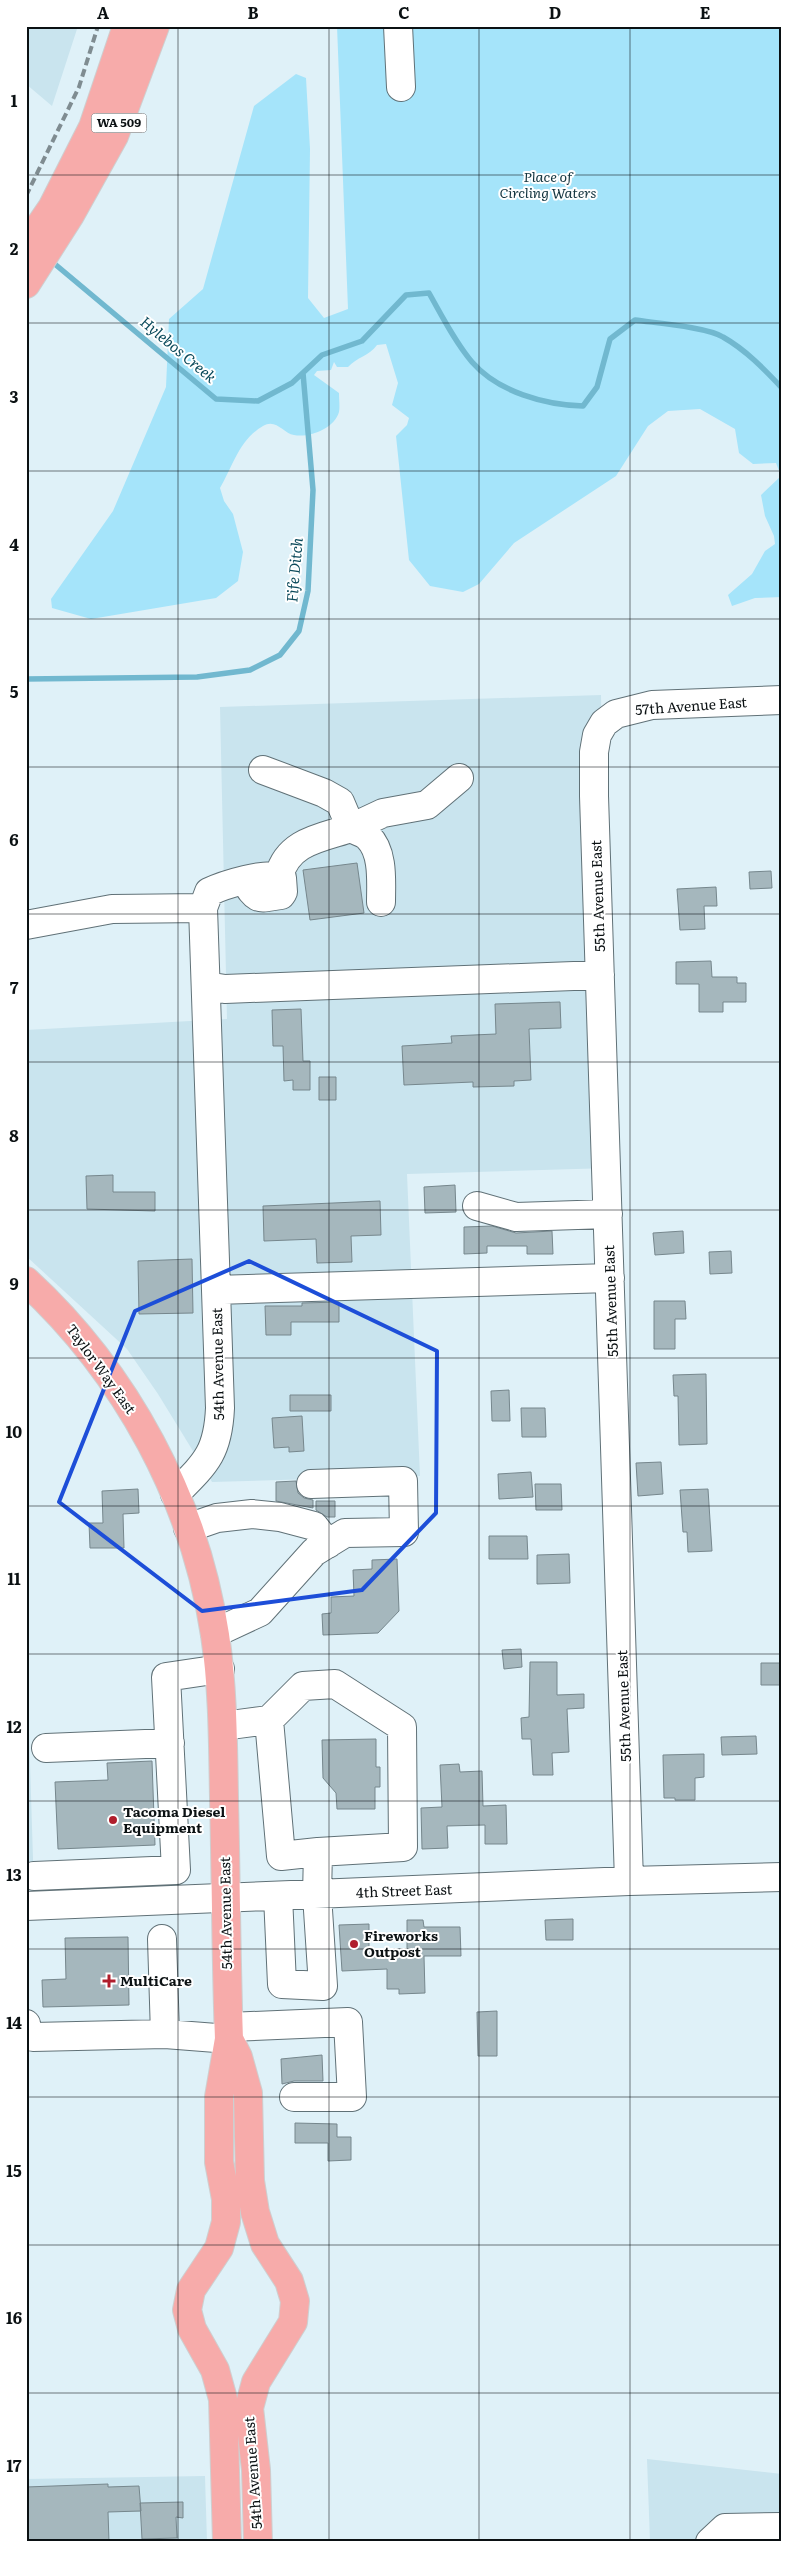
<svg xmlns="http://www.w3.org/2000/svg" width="808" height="2568" font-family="Literata,serif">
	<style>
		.built { fill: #c9e4ee }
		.green { fill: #a5e4fa }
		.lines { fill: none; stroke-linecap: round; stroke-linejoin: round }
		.stream { stroke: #71b8cf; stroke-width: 5.5 }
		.building { fill: #a5b7bd; stroke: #76878d }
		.minor-casing { stroke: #607177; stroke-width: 30 }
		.major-casing { stroke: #cecfd0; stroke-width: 30 }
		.minor { stroke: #fff; stroke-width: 28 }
		.major { stroke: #f7abaa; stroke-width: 28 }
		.rail { stroke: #7f8c91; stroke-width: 4; stroke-dasharray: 8 4; stroke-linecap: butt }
		.marked { fill: none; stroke: #1d4ed8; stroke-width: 4; stroke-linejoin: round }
		.grid { fill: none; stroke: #0b1113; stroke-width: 1; stroke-opacity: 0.55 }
		.poi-dot { fill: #b01e2c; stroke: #fff; stroke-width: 2 }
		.labels { text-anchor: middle; stroke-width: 4; stroke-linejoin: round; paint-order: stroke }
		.shield { fill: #fff; stroke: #54585a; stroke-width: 1 }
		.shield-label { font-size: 12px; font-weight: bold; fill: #0b1113 }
		.park-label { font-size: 14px; font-style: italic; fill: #12343f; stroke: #fff }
		.street-label { font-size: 14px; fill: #0b1113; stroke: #fff }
		.poi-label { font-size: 14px; font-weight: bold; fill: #0b1113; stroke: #fff; text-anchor: start }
		.water-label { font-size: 15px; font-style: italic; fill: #0b4a5b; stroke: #fff }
		.neatline { fill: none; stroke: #0b1113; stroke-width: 2 }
		.grid-label { font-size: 16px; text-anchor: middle; font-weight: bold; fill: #0b1113 }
	</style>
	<rect width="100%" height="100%" fill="#dff1f8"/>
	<path class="built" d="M 26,26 L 78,26 L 52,106 L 26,84 Z
		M 601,695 L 610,1168 L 407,1174 L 420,1476 L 212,1482 L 158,1394 L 127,1349 L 26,1256 L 26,1030 L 227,1019 L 220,707 Z
		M 26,1637 L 34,1890 L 26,1891 Z
		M 647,2459 L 782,2474 L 782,2542 L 650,2542 Z
		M 205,2476 L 207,2542 L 26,2542 L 26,2479 Z"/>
	<path class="green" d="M 337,26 L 782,26 L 782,597 L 755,598 L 732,606 L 728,595 L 752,574 L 765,551 L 775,544 L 774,536 L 765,516 L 761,495 L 781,476 L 776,463 L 753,464 L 739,453 L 735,429 L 700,409 L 668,411 L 648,426 L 616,476 L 514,543 L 479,584 L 463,592 L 430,586 L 409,560 L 396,436 L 407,425 L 409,418 L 392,405 L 398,383 L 386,344 L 377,345 C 369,356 357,357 348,367 L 337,367 L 334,362 L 331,370 L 317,371 L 314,375 L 339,393 C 339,399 340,407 339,412 C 334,429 309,438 294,435 C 283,433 276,418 263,426 C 239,440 233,466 220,488 L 224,501 L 233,514 L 243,552 L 238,581 L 216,598 L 91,619 L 52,608 L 51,599 L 113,511 L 166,387 L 169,319 L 203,289 L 254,106 L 296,74 L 306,78 L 310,149 L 308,298 L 324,318 L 348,309 Z"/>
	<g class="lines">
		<path class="stream" d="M 50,260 L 216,399 L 258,401 L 292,383 L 322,355 L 362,341 L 406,295 L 429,293 C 442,316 455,342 472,362 C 498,392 545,405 583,406 L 597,387 L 610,339 L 635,320 C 655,323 707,327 723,337 C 746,350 764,369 782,388
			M 26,679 L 197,677 L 250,670 L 280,655 L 299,631 L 308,591 L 313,490 L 303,373"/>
	</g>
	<path class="building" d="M 357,863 L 364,913 L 310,920 L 303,870 Z
		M 771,871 L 772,888 L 750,889 L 749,872 Z
		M 716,887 L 717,906 L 704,906 L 705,929 L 680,930 L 677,889 Z
		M 711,961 L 712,977 L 737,977 L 737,983 L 746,983 L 746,1002 L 723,1002 L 723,1012 L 699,1012 L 699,984 L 676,984 L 676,962 Z
		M 560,1002 L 561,1028 L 529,1029 L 531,1080 L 514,1081 L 514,1086 L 473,1087 L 473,1082 L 404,1085 L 402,1046 L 452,1043 L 451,1036 L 496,1034 L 495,1004 Z
		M 301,1009 L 303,1061 L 310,1061 L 310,1090 L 293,1090 L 293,1080 L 284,1081 L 283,1046 L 273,1046 L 272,1010 Z
		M 319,1077 L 336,1077 L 336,1100 L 319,1100 Z
		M 113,1175 L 113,1192 L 155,1192 L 155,1211 L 87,1209 L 86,1176 Z
		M 455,1185 L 456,1212 L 425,1213 L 424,1187 Z
		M 380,1201 L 381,1235 L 351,1236 L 352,1262 L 317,1263 L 316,1239 L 264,1241 L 263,1206 Z
		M 492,1226 L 516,1233 L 552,1231 L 553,1254 L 527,1254 L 527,1246 L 487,1246 L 487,1253 L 464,1254 L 464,1227 Z
		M 683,1231 L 684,1253 L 655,1255 L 653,1233 Z
		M 731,1251 L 732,1273 L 710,1274 L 709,1252 Z
		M 192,1259 L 193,1313 L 139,1314 L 138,1261 Z
		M 654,1301 L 685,1301 L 686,1319 L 675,1319 L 675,1349 L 654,1349 Z
		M 339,1302 L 339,1322 L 291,1322 L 291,1335 L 266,1335 L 265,1306 L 302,1306 L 302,1303 Z
		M 706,1374 L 707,1444 L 679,1445 L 678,1396 L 674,1396 L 673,1375 Z
		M 509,1390 L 510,1421 L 492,1421 L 491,1391 Z
		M 290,1395 L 331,1395 L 331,1411 L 290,1411 Z
		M 521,1408 L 545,1408 L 546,1437 L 522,1437 Z
		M 302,1416 L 304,1451 L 289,1452 L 289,1447 L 274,1448 L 272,1418 Z
		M 661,1462 L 663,1494 L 638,1496 L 636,1463 Z
		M 531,1472 L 533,1497 L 499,1499 L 498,1474 Z
		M 296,1481 L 298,1493 L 304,1498 L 313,1500 L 313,1508 L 276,1501 L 276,1482 Z
		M 535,1484 L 561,1484 L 562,1510 L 536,1510 Z
		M 138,1489 L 139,1513 L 123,1514 L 124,1548 L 90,1548 L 89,1523 L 103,1523 L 102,1491 Z
		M 708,1489 L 712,1551 L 688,1552 L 687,1532 L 683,1532 L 680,1490 Z
		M 316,1501 L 335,1501 L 335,1517 L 327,1517 L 316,1510 Z
		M 489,1536 L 527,1536 L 528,1559 L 489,1559 Z
		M 569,1554 L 570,1583 L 537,1584 L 537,1555 Z
		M 397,1559 L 399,1611 L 378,1633 L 323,1635 L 322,1614 L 331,1613 L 331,1597 L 354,1596 L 353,1570 L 372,1569 L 372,1560 Z
		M 521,1649 L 522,1667 L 504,1669 L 502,1650 Z
		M 530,1662 L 557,1662 L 557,1695 L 584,1694 L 584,1708 L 567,1709 L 569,1752 L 552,1753 L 553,1775 L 533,1775 L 531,1739 L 522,1739 L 521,1718 L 529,1717 Z
		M 761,1663 L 782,1663 L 782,1685 L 761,1685 Z
		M 756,1736 L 757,1754 L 722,1755 L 721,1737 Z
		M 376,1739 L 376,1767 L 380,1767 L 380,1787 L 375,1787 L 375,1809 L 337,1809 L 336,1793 L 323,1778 L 322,1740 Z
		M 704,1754 L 704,1777 L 695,1778 L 695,1800 L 675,1800 L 675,1798 L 664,1798 L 663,1755 Z
		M 152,1761 L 155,1845 L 58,1849 L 55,1782 L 108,1780 L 107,1763 Z
		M 459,1764 L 460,1772 L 482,1771 L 483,1806 L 506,1805 L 507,1844 L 485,1844 L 485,1825 L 447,1826 L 448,1848 L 422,1849 L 421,1808 L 442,1807 L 440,1765 Z
		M 573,1919 L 573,1940 L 546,1940 L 545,1920 Z
		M 407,1920 L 423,1920 L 424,1927 L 460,1927 L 461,1956 L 424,1956 L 425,1993 L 399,1994 L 399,1989 L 387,1989 L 387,1969 L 342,1971 L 339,1925 L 369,1924 L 369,1949 L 407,1949 Z
		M 128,1937 L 129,2005 L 43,2007 L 42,1980 L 66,1979 L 65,1938 Z
		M 497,2011 L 497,2056 L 478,2056 L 477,2012 Z
		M 322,2055 L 323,2081 L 294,2081 L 282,2084 L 281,2059 Z
		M 295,2123 L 337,2124 L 337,2137 L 351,2137 L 351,2160 L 328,2161 L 328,2143 L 295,2143 Z
		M 108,2484 L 108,2487 L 139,2486 L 141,2511 L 108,2512 L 109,2542 L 26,2542 L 26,2487 Z
		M 183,2502 L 183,2518 L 176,2517 L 177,2538 L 142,2539 L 140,2503 Z"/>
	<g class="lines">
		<defs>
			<path id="minor" d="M 398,26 L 401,87
				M 263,770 L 324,793 L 340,802 L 351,828 L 383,813 L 427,805 L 459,778
				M 279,876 C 288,841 321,838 351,828 C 356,831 364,833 368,837 C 384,852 381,883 381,902
				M 26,925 L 112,909 L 203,908
				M 206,986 L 225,989 L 600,975
				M 477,1206 L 516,1217 L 608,1214
				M 216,1290 L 610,1278
				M 175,1494 C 206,1463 218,1453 220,1408 L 203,908 L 209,892 C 223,885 268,871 282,878 L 283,892 L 281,895 C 258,898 258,902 245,881
				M 188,1528 L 217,1518 L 252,1514 L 280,1517 L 314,1526 L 328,1544
				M 215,1633 L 260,1612 L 314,1552 L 345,1533 L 404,1532 L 403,1481 L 311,1484
				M 269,1720 L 281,1856 L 318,1852
				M 223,1726 L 269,1720 L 303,1686 L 335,1684 L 402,1727 L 403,1847 L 318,1852 L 317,1895 L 323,1986 L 282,1984 L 278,1896
				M 46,1748 L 170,1743
				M 34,1876 L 176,1870 L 166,1677 L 220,1669
				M 629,1881 L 594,796 L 594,752 L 597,735 L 604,723 L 616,714 L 652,705 L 782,700
				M 26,1906 L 629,1881 L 782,1877
				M 162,1939 L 165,2034
				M 26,2024 L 26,2032 L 33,2037 L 165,2034 L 229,2039
				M 229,2027 L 348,2022 L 352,2097 L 294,2097
				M 710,2542 L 725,2528 L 782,2527"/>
			<path id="major" d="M 26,246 L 52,208 L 93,127 L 127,26
				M 26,284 L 70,215 L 114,136 L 155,26
				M 26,1281 C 126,1373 195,1501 215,1635 C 223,1689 223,1743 224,1798 C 226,1878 226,1959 229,2039 L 219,2097 L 219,2162 L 226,2199 L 226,2222 L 219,2248 L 191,2290 L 187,2310 L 192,2329 L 215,2370 L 223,2399 L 227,2542
				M 229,2039 L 238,2057 L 248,2093 L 250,2181 L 255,2212 L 265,2244 L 289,2281 L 295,2301 L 293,2322 L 256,2382 L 249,2408 L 256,2470 L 258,2542"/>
		</defs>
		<use href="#minor" class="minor-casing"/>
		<use href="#major" class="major-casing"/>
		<use href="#minor" class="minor"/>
		<use href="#major" class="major"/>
		<path class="rail" d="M 26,196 L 79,87 L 98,26"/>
	</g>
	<path class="marked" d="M 249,1261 L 437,1351 L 436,1513 L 362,1590 L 202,1611 L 59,1502 L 135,1311 Z"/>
	<path class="grid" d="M 178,26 L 178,2542M 329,26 L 329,2542M 479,26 L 479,2542M 630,26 L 630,2542M 26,175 L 782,175M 26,323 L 782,323M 26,471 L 782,471M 26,619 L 782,619M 26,767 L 782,767M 26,914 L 782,914M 26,1062 L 782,1062M 26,1210 L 782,1210M 26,1358 L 782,1358M 26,1506 L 782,1506M 26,1654 L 782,1654M 26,1801 L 782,1801M 26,1949 L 782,1949M 26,2097 L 782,2097M 26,2245 L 782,2245M 26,2393 L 782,2393"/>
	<g class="poi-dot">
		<circle cx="113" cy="1820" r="5"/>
		<circle cx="354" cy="1944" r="5"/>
		<path d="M106.5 1973.5h5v5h5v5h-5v5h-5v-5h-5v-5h5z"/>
	</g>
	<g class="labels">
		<rect class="shield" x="91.5" y="113.5" width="55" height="19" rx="4"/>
		<g class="shield-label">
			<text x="119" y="127">WA 509</text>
		</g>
		<g class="park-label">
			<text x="548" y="182">Place of<tspan x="548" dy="16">Circling Waters</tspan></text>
		</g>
		<g class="street-label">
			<text transform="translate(691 706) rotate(-4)" y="5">57th Avenue East</text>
			<text transform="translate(598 896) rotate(-92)" y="5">55th Avenue East</text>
			<text transform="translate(611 1301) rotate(-92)" y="5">55th Avenue East</text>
			<text transform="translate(218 1364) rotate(-91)" y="5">54th Avenue East</text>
			<text transform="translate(101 1369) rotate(54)" y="5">Taylor Way East</text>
			<text transform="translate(624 1706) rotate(-92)" y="5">55th Avenue East</text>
			<text transform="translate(404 1891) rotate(-2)" y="5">4th Street East</text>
			<text transform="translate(226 1913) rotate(-91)" y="5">54th Avenue East</text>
			<text transform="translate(253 2473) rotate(-94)" y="5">54th Avenue East</text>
		</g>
		<g class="poi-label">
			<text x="123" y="1817">Tacoma Diesel<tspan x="123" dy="16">Equipment</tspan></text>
			<text x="364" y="1941">Fireworks<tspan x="364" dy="16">Outpost</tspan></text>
			<text x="120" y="1986">MultiCare</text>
		</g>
		<g class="water-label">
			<text transform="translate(178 350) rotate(40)" y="5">Hylebos Creek</text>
			<text transform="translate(295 570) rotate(-85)" y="5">Fife Ditch</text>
		</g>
	</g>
	<rect width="808" height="2568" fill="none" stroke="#ffffff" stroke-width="55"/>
	<rect x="28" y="28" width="752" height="2512" class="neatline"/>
	<g class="grid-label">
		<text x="103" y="19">A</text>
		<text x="253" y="19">B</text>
		<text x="404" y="19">C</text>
		<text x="555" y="19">D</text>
		<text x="705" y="19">E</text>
		<text x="14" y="107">1</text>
		<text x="14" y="255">2</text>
		<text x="14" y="403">3</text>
		<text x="14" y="551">4</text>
		<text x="14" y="698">5</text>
		<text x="14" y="846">6</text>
		<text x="14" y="994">7</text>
		<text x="14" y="1142">8</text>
		<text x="14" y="1290">9</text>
		<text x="14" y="1438">10</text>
		<text x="14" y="1585">11</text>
		<text x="14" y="1733">12</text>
		<text x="14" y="1881">13</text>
		<text x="14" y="2029">14</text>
		<text x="14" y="2177">15</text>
		<text x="14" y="2324">16</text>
		<text x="14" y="2472">17</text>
	</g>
</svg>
